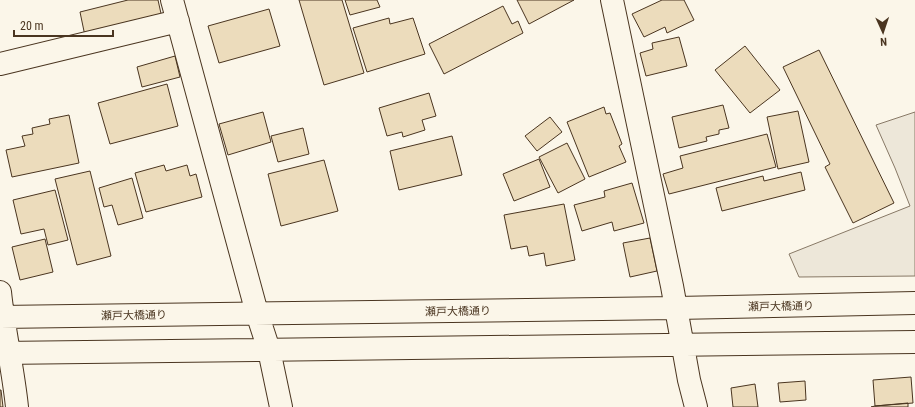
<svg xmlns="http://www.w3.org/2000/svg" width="915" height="407" font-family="'Roboto Condensed','Noto Sans JP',sans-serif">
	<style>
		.parking { fill: #ede7d9; stroke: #887966 }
		.building { fill: #ecdcbc; stroke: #4a3520 }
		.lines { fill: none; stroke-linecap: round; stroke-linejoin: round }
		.minor-casing { stroke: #4a3520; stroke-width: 24 }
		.minor { stroke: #fbf6e9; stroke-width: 22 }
		.labels { text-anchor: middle; stroke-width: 3; stroke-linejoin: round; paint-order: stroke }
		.street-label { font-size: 11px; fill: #4a3520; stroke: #fbf6e9 }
	</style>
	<rect width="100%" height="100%" fill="#fbf6e9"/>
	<path class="parking" d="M 915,112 L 915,276 L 799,277 L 789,254 L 910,206 L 895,168 L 876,125 Z"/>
	<path class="building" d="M 128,0 L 158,0 L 162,18 L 85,36 L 80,12 Z
		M 299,0 L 342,0 L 364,73 L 324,85 Z
		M 345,0 L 377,0 L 380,7 L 350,15 Z
		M 517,0 L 574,0 L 529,24 Z
		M 662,0 L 684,0 L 694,20 L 667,33 L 665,27 L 644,37 L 632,14 Z
		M 503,6 L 512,24 L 518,21 L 523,33 L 444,74 L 429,44 Z
		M 269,9 L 280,46 L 219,63 L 208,26 Z
		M 389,18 L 390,24 L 413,18 L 425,54 L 367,72 L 353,28 Z
		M 679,37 L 687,66 L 646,76 L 640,53 L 653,49 L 652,43 Z
		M 745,46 L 780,90 L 750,113 L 715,70 Z
		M 819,50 L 894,203 L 853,223 L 825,167 L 830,164 L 783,67 Z
		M 175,56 L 180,77 L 142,87 L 137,67 Z
		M 167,84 L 178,126 L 110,144 L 98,103 Z
		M 429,93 L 436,116 L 422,120 L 425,130 L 403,137 L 402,132 L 387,136 L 379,108 Z
		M 723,105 L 729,128 L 719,130 L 719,134 L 706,137 L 707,141 L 679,148 L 672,117 Z
		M 604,107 L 606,114 L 610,113 L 622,144 L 619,146 L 626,162 L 589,177 L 567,122 Z
		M 798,111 L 809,162 L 778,169 L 767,117 Z
		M 263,112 L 271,142 L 228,155 L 219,124 Z
		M 69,115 L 79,163 L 12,177 L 6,150 L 25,146 L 22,136 L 33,134 L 32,128 L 50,124 L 49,119 Z
		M 550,117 L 562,132 L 537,151 L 525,136 Z
		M 303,128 L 309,154 L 278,162 L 271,136 Z
		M 767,134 L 776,167 L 669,194 L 663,174 L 683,168 L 680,156 Z
		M 452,136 L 462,175 L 399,190 L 390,151 Z
		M 567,143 L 585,179 L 558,193 L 539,157 Z
		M 539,159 L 550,187 L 514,201 L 503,174 Z
		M 324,160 L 338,211 L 281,226 L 268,174 Z
		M 164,165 L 166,171 L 187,165 L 190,176 L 196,174 L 202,197 L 146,212 L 135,173 Z
		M 90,171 L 111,256 L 77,265 L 55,179 Z
		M 801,172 L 805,190 L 722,211 L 716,188 L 763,176 L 764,181 Z
		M 132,178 L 143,218 L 118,225 L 112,205 L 104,207 L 99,188 Z
		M 632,183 L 644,223 L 614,231 L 612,222 L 582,231 L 574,205 L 605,197 L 604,191 Z
		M 55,190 L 68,240 L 48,245 L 44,229 L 21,234 L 13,200 Z
		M 564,204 L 575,260 L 546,266 L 544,253 L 529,256 L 527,246 L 511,249 L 504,215 Z
		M 650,238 L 657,271 L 630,277 L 623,243 Z
		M 45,239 L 53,272 L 20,280 L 12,247 Z
		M 911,377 L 913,403 L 875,406 L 873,380 Z
		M 805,381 L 806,400 L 780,402 L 778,383 Z
		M 755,384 L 758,407 L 733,407 L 731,388 Z
		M 0,390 L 1,390 L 3,407 L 0,407 Z
		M 908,403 L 908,407 L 871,407 L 875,406 Z"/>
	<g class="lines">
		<defs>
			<path id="minor" d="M 172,0 L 257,313 L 269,350 L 281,407
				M 612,0 L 672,286 L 689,380 L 696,407
				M 0,64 L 178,21
				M 0,292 C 4,331 13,368 17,407
				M 0,317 L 676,308 L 915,303
				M 0,353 L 915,342"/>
		</defs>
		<use href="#minor" class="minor-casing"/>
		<use href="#minor" class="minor"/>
	</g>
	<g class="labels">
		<g class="street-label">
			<text transform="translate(781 306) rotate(-1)" y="4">瀬戸大橋通り</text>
			<text transform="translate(458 311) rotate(-1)" y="4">瀬戸大橋通り</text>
			<text transform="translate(134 315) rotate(-1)" y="4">瀬戸大橋通り</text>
		</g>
	</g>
	<g transform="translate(883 32) rotate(177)" stroke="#fbf6e9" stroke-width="3" paint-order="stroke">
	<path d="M0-3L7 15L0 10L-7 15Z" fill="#4a3520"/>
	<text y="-6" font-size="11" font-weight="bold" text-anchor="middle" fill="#4a3520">N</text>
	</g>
	<path d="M14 30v6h99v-6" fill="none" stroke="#4a3520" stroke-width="2"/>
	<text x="20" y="30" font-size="12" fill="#4a3520" stroke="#fbf6e9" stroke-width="3" paint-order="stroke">20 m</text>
</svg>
